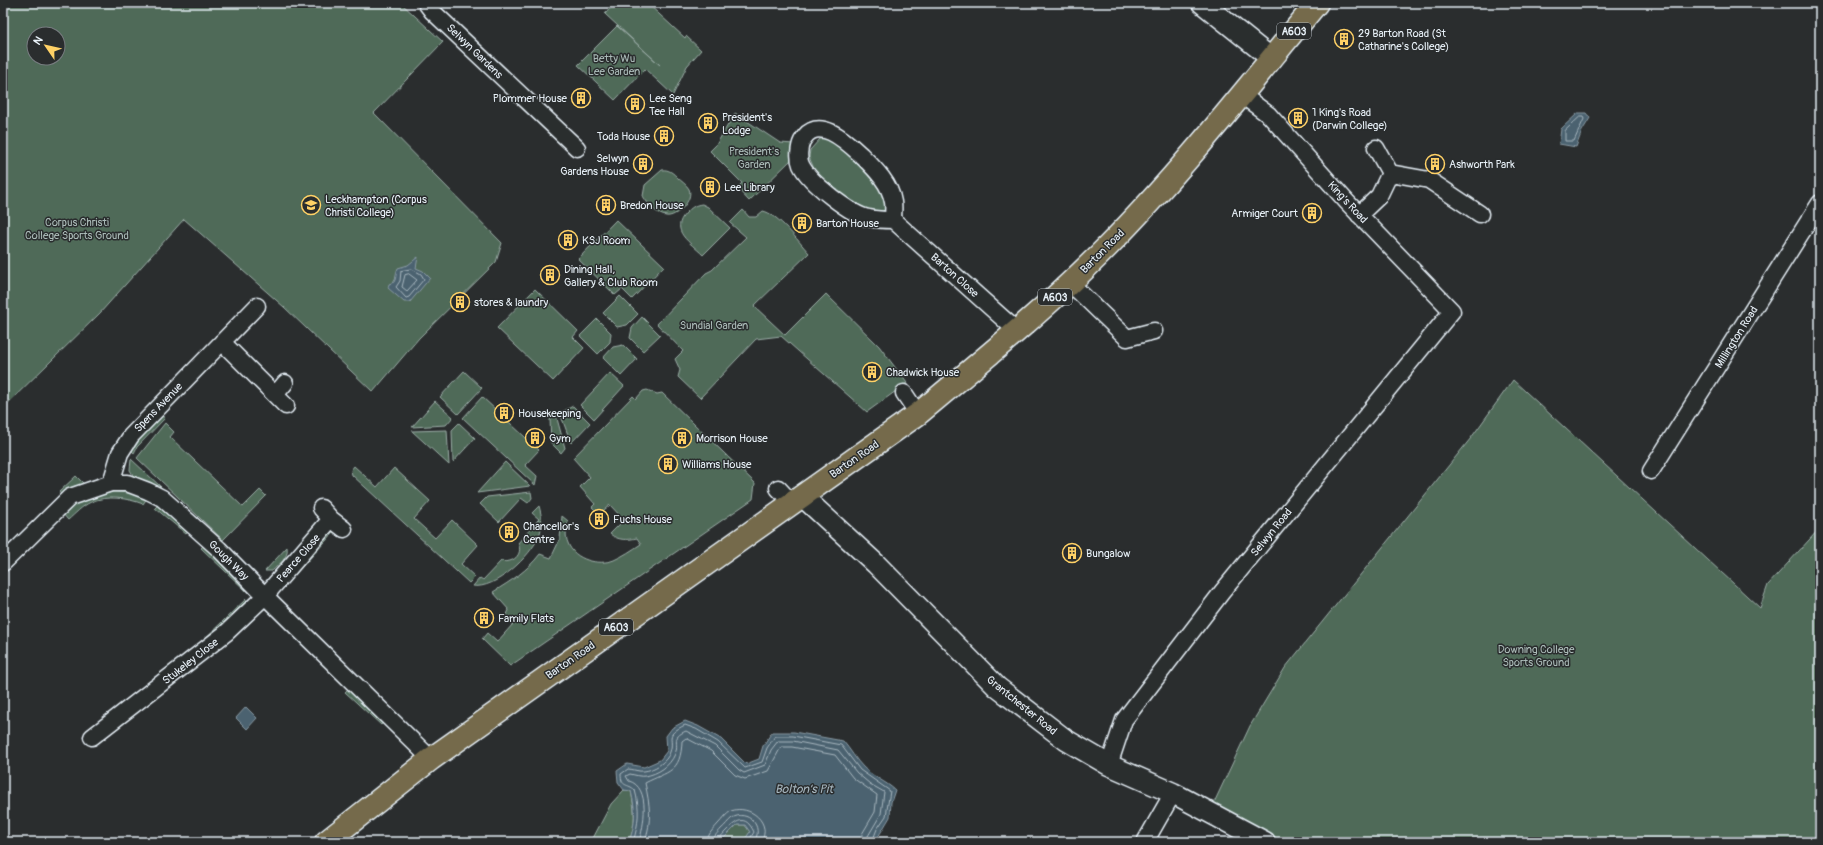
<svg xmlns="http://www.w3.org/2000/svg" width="1823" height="845" font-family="Pangolin,sans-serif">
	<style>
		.green { fill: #506a59; stroke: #9caea8; fill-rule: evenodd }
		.water { fill: #4b626f; stroke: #8a9ba6 }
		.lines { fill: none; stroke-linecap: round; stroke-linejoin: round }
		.shore { stroke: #a9b8c1; stroke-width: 1 }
		.minor-casing { stroke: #e8f1f8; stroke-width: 19 }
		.tertiary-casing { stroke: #e8f1f8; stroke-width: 23 }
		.primary-casing { stroke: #e8f1f8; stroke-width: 25 }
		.minor { stroke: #2a2d2e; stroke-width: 16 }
		.tertiary { stroke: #2a2d2e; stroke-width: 20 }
		.primary { stroke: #746b4b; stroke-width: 22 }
		.labels { text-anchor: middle; stroke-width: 3; stroke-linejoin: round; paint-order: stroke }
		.shield { fill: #2a2d2e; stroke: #afb6bb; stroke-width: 1 }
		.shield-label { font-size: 10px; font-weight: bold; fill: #e8f1f8 }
		.poi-label { font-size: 11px; fill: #e8f1f8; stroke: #2a2d2e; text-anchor: start }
		.street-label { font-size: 11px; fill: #e8f1f8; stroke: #2a2d2e }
		.park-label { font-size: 11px; fill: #abbbb8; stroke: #2a2d2e }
		.water-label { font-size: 12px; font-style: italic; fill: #a9b8c1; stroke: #2a2d2e }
	</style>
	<rect width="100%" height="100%" fill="#2a2d2e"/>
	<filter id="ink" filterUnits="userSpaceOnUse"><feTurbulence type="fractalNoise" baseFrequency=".025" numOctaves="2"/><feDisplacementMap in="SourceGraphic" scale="8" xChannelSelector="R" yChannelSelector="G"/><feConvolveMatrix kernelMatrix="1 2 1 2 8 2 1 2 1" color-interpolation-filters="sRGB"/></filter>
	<g filter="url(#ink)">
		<path class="green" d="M 4,3 L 401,3 L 443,42 L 374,113 L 502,243 L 496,262 L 419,338 L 373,392 L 284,307 L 184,219 L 100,313 L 3,408 L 3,4 ZM 34,34 L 58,34 L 58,58 L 34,58 Z
			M 615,3 L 647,3 L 685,38 L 686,36 L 701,50 L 687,66 L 673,95 L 645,69 L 615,100 L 578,65 L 617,26 L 660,65 L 605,14 Z
			M 735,113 L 780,143 L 794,144 L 793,158 L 749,201 L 737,188 L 742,183 L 710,151 L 716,145 Z
			M 828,138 L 834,140 L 874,175 L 887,202 L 885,211 L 881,214 L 871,213 L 852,203 L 815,171 L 809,157 L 810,150 L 820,139 Z
			M 662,170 C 669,169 673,173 678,178 C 681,181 687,185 689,189 C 694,200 676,218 666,216 C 657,215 647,203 643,196 L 645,185 Z
			M 702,204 L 708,207 L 730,228 L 703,255 C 690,242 669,231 686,213 C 691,208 694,205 702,204 Z
			M 743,210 L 749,217 L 756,217 L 763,211 C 778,214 798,241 809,253 L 754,306 L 785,335 L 826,294 L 879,346 L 907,383 L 867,412 L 781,336 L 756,339 L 700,398 L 678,377 L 680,370 L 675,359 L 683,351 L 657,324 L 706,273 L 712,270 L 746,237 L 730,223 Z
			M 616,220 L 664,266 L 632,299 L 622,289 L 615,295 L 578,259 Z
			M 535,289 L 578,331 L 573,337 L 584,348 L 553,381 L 497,328 Z
			M 620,296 L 638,314 L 627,325 L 617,327 L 603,313 Z
			M 642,317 L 660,335 L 643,351 L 630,338 L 632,328 Z
			M 597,319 L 611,333 L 610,342 L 598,354 L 580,336 Z
			M 623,345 L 637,359 L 621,376 L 603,358 L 613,347 Z
			M 464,371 L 482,388 L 458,414 L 440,397 Z
			M 610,373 L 624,386 L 594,419 L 580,405 Z
			M 1513,380 L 1760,608 L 1768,585 L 1820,528 L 1820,842 L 1279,842 L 1212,807 L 1250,726 L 1285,668 L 1471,438 Z
			M 647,390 L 657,394 L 662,393 L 755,483 L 753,499 L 510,666 L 482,639 L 487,633 L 497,642 L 513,624 L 506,617 L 509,610 L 493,592 C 511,581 527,571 540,554 L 551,558 L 560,539 L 562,516 L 568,521 C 566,529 565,536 568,543 C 574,560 599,566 614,560 C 623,556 632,550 641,544 L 637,538 C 627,540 619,541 610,534 L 624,520 L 610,505 L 599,514 L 592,507 L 595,504 L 580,487 L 590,477 L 573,458 L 633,396 L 636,399 L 643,391 Z
			M 482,397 L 539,450 L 525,465 L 537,476 L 535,485 L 463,418 Z
			M 435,401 L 453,417 L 446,425 L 412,427 Z
			M 573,406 L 590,423 L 571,443 L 560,413 Z
			M 556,415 L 565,448 L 561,453 L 551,443 L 550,419 Z
			M 162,416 L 165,418 L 137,447 L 134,453 L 132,451 L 134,443 Z
			M 165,423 L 174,432 L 170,437 L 243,507 L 260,490 L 266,496 L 223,540 L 137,458 Z
			M 459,423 L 475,438 L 453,462 L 452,430 Z
			M 447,430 L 449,465 L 412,431 Z
			M 131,459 L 176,501 L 136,480 L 130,470 Z
			M 505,462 L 530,486 L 477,493 Z
			M 354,466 L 377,487 L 394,468 L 430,501 L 414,519 L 435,538 L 452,520 L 478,545 L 461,564 L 475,577 L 469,583 L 352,475 L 351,470 Z
			M 76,476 L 84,484 L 63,497 L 59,492 Z
			M 115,492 L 131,493 L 147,498 L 143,504 C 128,498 106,495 91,502 C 82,506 75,514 68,520 L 63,514 C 78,500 94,494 115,492 Z
			M 531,492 L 532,498 L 528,503 L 521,498 L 499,522 L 480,504 L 487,497 Z
			M 159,504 L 189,531 L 186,534 L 155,508 Z
			M 539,506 C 542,516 543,526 539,536 C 531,556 495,590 473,586 L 480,578 L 483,580 L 501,561 C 512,564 524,555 518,543 L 539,519 L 532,513 Z
			M 335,531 L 280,591 L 329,533 Z
			M 204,545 L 243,582 L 246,591 L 201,548 Z
			M 287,547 C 289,558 279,564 272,571 L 265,571 Z
			M 246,599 L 246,605 L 203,648 L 199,644 Z
			M 348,689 L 383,723 L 381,725 L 345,692 Z
			M 624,790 L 631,791 C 635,812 636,822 629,842 L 591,842 L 611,804 Z
			M 737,825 L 745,825 L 750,832 L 743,842 L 720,842 Z"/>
		<path class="water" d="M 1578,113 L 1586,113 L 1590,118 L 1582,131 L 1576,147 L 1559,144 L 1561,129 Z
			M 418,257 L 416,268 L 423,271 L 430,278 L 410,302 L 404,302 L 388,288 L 389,284 L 394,282 C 397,278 395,273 398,268 L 408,265 Z
			M 246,707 L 257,718 L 247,729 L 236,718 Z
			M 685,721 L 698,726 L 721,739 L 746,764 L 759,759 L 763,746 L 772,732 L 794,732 L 843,741 C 850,749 856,760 863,767 C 873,777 885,781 895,790 L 891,802 L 890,817 L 875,842 L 743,842 L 750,832 L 745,825 L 737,825 L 720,842 L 629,842 C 636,822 636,812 631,791 L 624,790 L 618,782 L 617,771 L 627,764 L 644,767 L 660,760 L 667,751 L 666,736 L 672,728 Z"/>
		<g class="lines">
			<path class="shore" d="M 1580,117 L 1583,117 L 1584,119 L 1574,141 L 1565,141 L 1565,131 Z
				M 412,269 L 421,274 L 424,279 L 409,297 L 406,298 L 396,287 L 400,281 L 401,271 Z
				M 409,274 L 417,280 L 407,291 L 402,287 L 405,275 Z
				M 633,842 C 639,823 640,809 635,790 C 628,783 621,788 621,774 L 628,769 C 633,769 639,772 644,771 C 654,770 667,762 670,752 C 675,737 663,736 685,725 L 696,729 L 718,742 L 745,768 L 762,762 L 767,748 L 775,736 L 793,736 L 841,745 L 860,770 L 890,791 L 886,816 L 877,829 L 872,842
				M 639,842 C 644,826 651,787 629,781 L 626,776 L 630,774 C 635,775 641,777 645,776 C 658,774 670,766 675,754 C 680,742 670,738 686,731 L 715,746 L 739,770 L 744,773 L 765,765 L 771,750 L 778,741 L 793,741 L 838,750 L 857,773 L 870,784 L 884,792 L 881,814 L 868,836 L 867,842
				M 645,842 C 652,819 650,806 645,783 C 668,771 681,773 682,741 L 686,738 L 711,751 L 735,775 L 745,779 L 768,771 L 781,747 L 792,747 L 835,755 L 853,778 L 877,795 L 875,812 L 862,834 L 861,842
				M 707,842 C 708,833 713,830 718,824 C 722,820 726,814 731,811 C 750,804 773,823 761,842
				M 713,842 C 714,835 717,834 721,829 C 725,826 728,821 732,818 C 747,809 765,826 754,842
				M 718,842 C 719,837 722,836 725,832 C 736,821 745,813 754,832 L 748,842"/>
			<defs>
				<path id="minor" d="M 426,3 L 432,11 L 577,148
					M 1390,173 L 1429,180 L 1480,214
					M 1359,215 L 1379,196 L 1390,173 L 1376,148
					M 893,220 C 893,214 894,208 893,202 C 890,183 874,168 861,155 C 847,142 817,113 802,141 C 799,147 798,158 801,165 C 809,182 851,215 869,218 C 877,220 885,220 893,220 L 1017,331
					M 1070,283 L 1127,338 L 1154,331
					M 222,342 L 286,406
					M 904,393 L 918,414
					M 275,395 L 285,383
					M 1651,471 L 1820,203
					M 111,483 L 120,453 L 131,436 L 257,306
					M 778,488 L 792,503
					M 321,508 L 331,519 L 344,529
					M 3,563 L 70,497 L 111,483 L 127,483 L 148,491 L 162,498 L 219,549 L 265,596 L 431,759
					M 92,737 L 226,633 L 265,596 L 331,519
					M 1109,765 L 1124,720 L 1222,592 L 1452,311 L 1347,202 L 1269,115 L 1242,95
					M 1145,842 L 1173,793"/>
				<path id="tertiary" d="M 1202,3 L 1272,59
					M 802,496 L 876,564 L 997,687 L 1066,740 L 1109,765 L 1173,793 L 1265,842"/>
				<path id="primary" d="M 326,842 L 431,759 L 918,414 C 983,360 1049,306 1108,246 C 1183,170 1249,85 1317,3"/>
			</defs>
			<use href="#minor" class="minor-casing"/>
			<use href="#tertiary" class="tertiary-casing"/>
			<use href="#primary" class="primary-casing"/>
			<use href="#minor" class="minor"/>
			<use href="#tertiary" class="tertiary"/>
			<use href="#primary" class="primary"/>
		</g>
	</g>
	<defs>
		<symbol id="building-ring" viewBox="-11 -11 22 22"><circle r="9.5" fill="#2a2d2e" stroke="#ffd166" stroke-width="1.5"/><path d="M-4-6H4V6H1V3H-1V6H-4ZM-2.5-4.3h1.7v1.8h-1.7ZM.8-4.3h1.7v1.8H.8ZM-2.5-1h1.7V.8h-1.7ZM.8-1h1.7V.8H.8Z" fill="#ffd166"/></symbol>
		<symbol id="university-ring" viewBox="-11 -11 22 22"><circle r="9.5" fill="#2a2d2e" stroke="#ffd166" stroke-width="1.5"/><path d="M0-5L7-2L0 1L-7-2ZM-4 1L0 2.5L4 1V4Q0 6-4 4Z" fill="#ffd166"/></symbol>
	</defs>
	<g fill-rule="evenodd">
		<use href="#building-ring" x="1333" y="28" width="22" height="22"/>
		<use href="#building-ring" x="570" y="87" width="22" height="22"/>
		<use href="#building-ring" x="624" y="93" width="22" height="22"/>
		<use href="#building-ring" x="1287" y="107" width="22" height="22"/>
		<use href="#building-ring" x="697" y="112" width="22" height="22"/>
		<use href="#building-ring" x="653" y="125" width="22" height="22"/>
		<use href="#building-ring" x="632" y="153" width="22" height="22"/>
		<use href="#building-ring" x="1424" y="153" width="22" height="22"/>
		<use href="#building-ring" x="699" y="176" width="22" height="22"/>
		<use href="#university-ring" x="300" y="194" width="22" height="22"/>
		<use href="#building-ring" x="595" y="194" width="22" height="22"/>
		<use href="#building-ring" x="1301" y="202" width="22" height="22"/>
		<use href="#building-ring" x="791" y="212" width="22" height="22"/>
		<use href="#building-ring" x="557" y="229" width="22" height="22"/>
		<use href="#building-ring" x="539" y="264" width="22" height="22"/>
		<use href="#building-ring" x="449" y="291" width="22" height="22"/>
		<use href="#building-ring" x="861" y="361" width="22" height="22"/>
		<use href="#building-ring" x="493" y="402" width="22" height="22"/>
		<use href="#building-ring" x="524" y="427" width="22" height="22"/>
		<use href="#building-ring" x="671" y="427" width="22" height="22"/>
		<use href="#building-ring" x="657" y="453" width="22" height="22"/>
		<use href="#building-ring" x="588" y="508" width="22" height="22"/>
		<use href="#building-ring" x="498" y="521" width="22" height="22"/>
		<use href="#building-ring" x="1061" y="542" width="22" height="22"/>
		<use href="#building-ring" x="473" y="607" width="22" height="22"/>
	</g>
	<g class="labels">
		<g class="shield">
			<rect x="1277" y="23" width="34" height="16" rx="3"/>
			<rect x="1038" y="289" width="34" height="16" rx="3"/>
			<rect x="599" y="619" width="34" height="16" rx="3"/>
		</g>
		<g class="shield-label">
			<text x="1294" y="35">A603</text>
			<text x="1055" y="301">A603</text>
			<text x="616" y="631">A603</text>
		</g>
		<g class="poi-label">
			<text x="1358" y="37">29 Barton Road (St<tspan x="1358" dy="13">Catharine's College)</tspan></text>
			<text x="567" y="102" text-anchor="end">Plommer House</text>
			<text x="649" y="102">Lee Seng<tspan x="649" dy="13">Tee Hall</tspan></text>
			<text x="1312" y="116">1 King's Road<tspan x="1312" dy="13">(Darwin College)</tspan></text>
			<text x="722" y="121">President's<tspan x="722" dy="13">Lodge</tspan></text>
			<text x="650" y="140" text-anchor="end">Toda House</text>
			<text x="629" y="162" text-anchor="end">Selwyn<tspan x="629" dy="13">Gardens House</tspan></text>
			<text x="1449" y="168">Ashworth Park</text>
			<text x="724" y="191">Lee Library</text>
			<text x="325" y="203">Leckhampton (Corpus<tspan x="325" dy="13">Christi College)</tspan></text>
			<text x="620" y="209">Bredon House</text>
			<text x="1298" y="217" text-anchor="end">Armiger Court</text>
			<text x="816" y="227">Barton House</text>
			<text x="582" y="244">KSJ Room</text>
			<text x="564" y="273">Dining Hall,<tspan x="564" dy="13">Gallery &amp; Club Room</tspan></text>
			<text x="474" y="306">stores &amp; laundry</text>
			<text x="886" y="376">Chadwick House</text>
			<text x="518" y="417">Housekeeping</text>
			<text x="549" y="442">Gym</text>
			<text x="696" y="442">Morrison House</text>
			<text x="682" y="468">Williams House</text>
			<text x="613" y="523">Fuchs House</text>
			<text x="523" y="530">Chancellor's<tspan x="523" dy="13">Centre</tspan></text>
			<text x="1086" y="557">Bungalow</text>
			<text x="498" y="622">Family Flats</text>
		</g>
		<g class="street-label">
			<text transform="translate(475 51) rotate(44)" y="4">Selwyn Gardens</text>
			<text transform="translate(1348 202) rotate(47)" y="4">King's Road</text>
			<text transform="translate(1102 251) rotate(-45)" y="4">Barton Road</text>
			<text transform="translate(955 275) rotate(42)" y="4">Barton Close</text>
			<text transform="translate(1736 337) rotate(-58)" y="4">Millington Road</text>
			<text transform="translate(158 407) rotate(-46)" y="4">Spens Avenue</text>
			<text transform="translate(854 459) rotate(-35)" y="4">Barton Road</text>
			<text transform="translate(1271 532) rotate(-51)" y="4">Selwyn Road</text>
			<text transform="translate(298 558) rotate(-49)" y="4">Pearce Close</text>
			<text transform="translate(229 560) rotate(45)" y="4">Gough Way</text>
			<text transform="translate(570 660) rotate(-35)" y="4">Barton Road</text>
			<text transform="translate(190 661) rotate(-38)" y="4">Stukeley Close</text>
			<text transform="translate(1022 705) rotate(39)" y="4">Grantchester Road</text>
		</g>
		<g class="park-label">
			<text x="614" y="62">Betty Wu<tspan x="614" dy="13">Lee Garden</tspan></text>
			<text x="754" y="155">President's<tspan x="754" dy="13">Garden</tspan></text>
			<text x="77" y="226">Corpus Christi<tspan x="77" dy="13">College Sports Ground</tspan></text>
			<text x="714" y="329">Sundial Garden</text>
			<text x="1536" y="653">Downing College<tspan x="1536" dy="13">Sports Ground</tspan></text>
		</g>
		<g class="water-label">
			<text x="804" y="793">Bolton’s Pit</text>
		</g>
	</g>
	<rect width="1823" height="845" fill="none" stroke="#2a2d2e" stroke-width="16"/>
	<rect x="8" y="8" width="1807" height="829" fill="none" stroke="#e8f1f8" stroke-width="1.5" filter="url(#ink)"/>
	<g transform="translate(46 46) rotate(304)"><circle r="19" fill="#2a2d2e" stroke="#767b7f"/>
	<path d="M0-3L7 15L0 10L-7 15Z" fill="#ffd166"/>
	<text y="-6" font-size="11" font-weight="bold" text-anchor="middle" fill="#e8f1f8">N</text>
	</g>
</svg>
